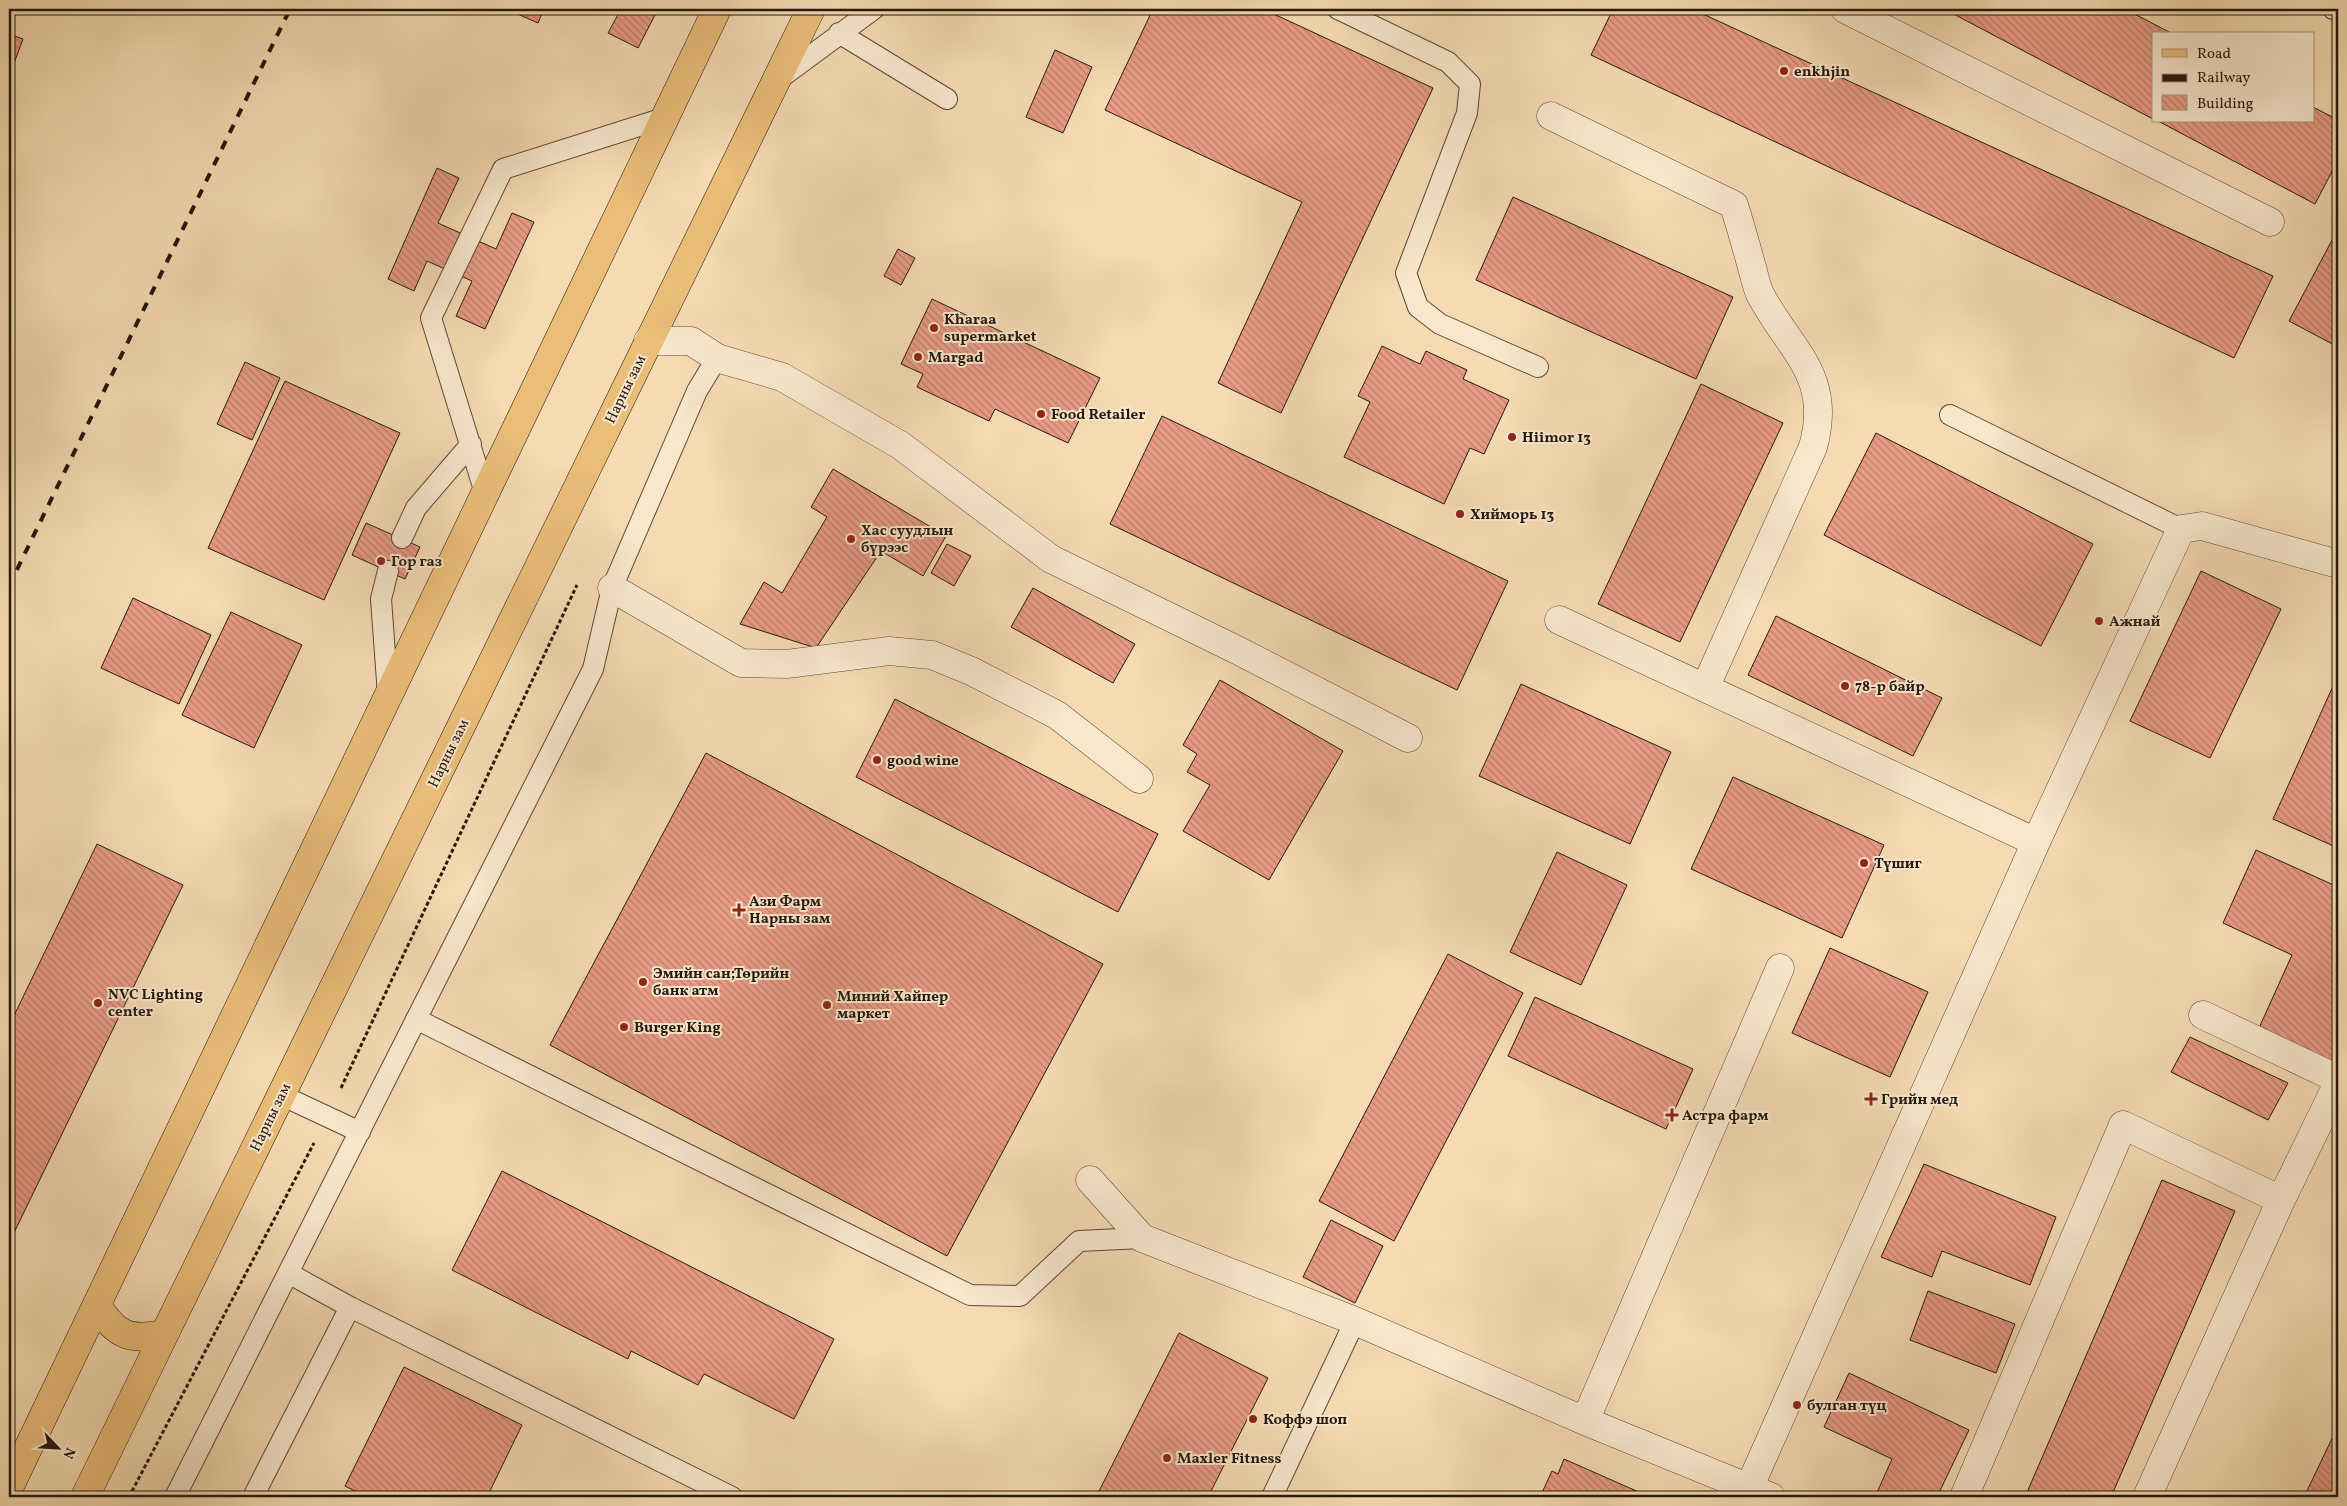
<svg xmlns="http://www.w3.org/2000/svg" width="2347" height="1506" font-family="Vollkorn,serif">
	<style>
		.building { fill: url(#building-back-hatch); stroke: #25180d }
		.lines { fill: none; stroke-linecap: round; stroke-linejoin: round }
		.service-casing { stroke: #594836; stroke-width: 22 }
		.minor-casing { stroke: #594836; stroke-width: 29 }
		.primary-casing { stroke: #25180d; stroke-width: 29 }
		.path { stroke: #25180d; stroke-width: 3; stroke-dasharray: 4 2.5; stroke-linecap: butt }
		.service { stroke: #f8e7cd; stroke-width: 20 }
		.minor { stroke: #f8e7cd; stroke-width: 28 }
		.primary { stroke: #eabd79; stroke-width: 28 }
		.rail { stroke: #25180d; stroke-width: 4; stroke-dasharray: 9 9; stroke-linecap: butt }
		.poi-dot { fill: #8f2418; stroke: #f8e7cd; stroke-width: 2 }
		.labels { text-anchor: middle; stroke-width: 4; stroke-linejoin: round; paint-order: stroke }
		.poi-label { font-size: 15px; font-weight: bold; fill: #25180d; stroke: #f8e7cd; text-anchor: start }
		.street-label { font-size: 15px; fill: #25180d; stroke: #f8e7cd }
	</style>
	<defs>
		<pattern id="building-back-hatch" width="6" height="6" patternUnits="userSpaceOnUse" patternTransform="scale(1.25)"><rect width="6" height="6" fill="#e99b86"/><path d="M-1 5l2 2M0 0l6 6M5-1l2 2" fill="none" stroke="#bd7d6c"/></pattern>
	</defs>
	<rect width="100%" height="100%" fill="#f5dab2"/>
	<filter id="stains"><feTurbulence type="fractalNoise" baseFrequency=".004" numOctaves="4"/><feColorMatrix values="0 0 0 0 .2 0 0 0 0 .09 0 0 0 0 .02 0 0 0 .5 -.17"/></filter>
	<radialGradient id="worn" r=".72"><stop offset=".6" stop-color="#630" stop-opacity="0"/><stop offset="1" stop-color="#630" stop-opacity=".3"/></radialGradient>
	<path class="building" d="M 506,9 L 544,9 L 538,23 Z
		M 621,9 L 658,9 L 638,48 L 608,33 Z
		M 1153,9 L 1263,9 L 1433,88 L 1281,413 L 1218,383 L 1302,202 L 1105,110 Z
		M 1613,9 L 1692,9 L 2273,276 L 2234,358 L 1591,55 Z
		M 1944,9 L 2125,9 L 2173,34 L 2153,34 L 2153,119 Z
		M 9,34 L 23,39 L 9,77 Z
		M 1055,50 L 1092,67 L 1063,133 L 1026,117 Z
		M 2313,107 L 2338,120 L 2338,160 L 2315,204 L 2158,121 L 2313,121 Z
		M 437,168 L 459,178 L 438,223 L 496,249 L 512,213 L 534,222 L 485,329 L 456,316 L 472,281 L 427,261 L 414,291 L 388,279 Z
		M 1513,197 L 1733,297 L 1696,379 L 1476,280 Z
		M 2338,229 L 2338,347 L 2289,321 Z
		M 898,249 L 915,258 L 901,285 L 884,276 Z
		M 932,299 L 1100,378 L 1068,443 L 995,409 L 989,421 L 917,387 L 923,374 L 901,364 Z
		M 1382,346 L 1420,364 L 1426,351 L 1467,370 L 1463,379 L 1509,400 L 1484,454 L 1470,448 L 1444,504 L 1344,457 L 1370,402 L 1358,396 Z
		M 245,362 L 280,378 L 252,440 L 217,424 Z
		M 285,381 L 400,433 L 324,600 L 208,548 Z
		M 1701,384 L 1783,423 L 1680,642 L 1598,604 Z
		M 1162,416 L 1508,581 L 1457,690 L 1110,524 Z
		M 1876,433 L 2093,544 L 2041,646 L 1824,535 Z
		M 833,469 L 946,536 L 923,576 L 881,551 L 816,648 L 740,624 L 764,582 L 782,593 L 827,517 L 811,507 Z
		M 366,523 L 420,547 L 405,579 L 352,555 Z
		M 947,544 L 971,556 L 954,586 L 931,573 Z
		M 2201,571 L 2281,609 L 2210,758 L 2130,721 Z
		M 1033,588 L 1135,644 L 1113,683 L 1011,627 Z
		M 133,598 L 211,635 L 179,704 L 101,668 Z
		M 231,612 L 302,645 L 254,748 L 182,715 Z
		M 1776,616 L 1942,698 L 1913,756 L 1748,675 Z
		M 2338,675 L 2338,848 L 2273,819 Z
		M 1220,680 L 1343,751 L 1269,880 L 1183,831 L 1210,785 L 1187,772 L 1197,754 L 1183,745 Z
		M 1521,684 L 1671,752 L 1630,844 L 1479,776 Z
		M 895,699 L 1158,834 L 1118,912 L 856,777 Z
		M 706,753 L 1103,964 L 947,1256 L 550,1045 Z
		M 1733,777 L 1884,845 L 1842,938 L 1691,869 Z
		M 97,844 L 183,885 L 9,1243 L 9,1026 Z
		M 2256,850 L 2338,887 L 2338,1052 L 2334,1062 L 2259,1028 L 2292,955 L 2223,923 Z
		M 1557,852 L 1627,885 L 1581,985 L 1510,952 Z
		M 1830,948 L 1928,992 L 1890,1077 L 1792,1033 Z
		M 1448,954 L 1523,993 L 1394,1241 L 1319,1201 Z
		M 1535,997 L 1693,1069 L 1666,1129 L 1508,1056 Z
		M 2190,1037 L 2288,1083 L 2268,1120 L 2171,1072 Z
		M 1924,1164 L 2056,1217 L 2030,1285 L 1942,1251 L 1932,1277 L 1881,1257 Z
		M 502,1171 L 834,1339 L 794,1419 L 704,1374 L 698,1385 L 631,1351 L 628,1359 L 452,1270 Z
		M 2162,1180 L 2235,1211 L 2111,1497 L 2025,1497 Z
		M 1331,1220 L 1383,1246 L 1355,1303 L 1303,1277 Z
		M 1928,1291 L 2015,1324 L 1996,1373 L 1910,1340 Z
		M 1179,1333 L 1268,1378 L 1208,1497 L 1096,1497 Z
		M 404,1367 L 522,1425 L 487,1497 L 367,1497 L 345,1486 Z
		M 1849,1373 L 1969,1430 L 1937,1497 L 1875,1497 L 1892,1459 L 1824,1427 Z
		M 2338,1426 L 2338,1497 L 2304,1497 Z
		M 1564,1459 L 1650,1497 L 1540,1497 L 1552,1471 L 1558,1474 Z"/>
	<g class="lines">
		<defs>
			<path id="service" d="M 1338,9 L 1448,62 L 1470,84 L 1467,113 L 1406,273 L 1418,307 L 1440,324 L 1538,367
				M 2333,9 L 2338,9
				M 839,33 L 947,99
				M 779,79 L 874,9
				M 1950,415 L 2181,529
				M 485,493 L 431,318 L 503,169 L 664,118
				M 402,538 L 416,508 L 471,444
				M 388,571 L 381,599 L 388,695
				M 416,1019 L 970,1295 L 1020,1296 L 1079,1241 L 1142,1238
				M 281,1095 L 360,1132
				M 290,1274 L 350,1307
				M 175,1497 L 593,669 L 612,588 L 697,391 L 717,358
				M 253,1497 L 350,1307 L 732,1497
				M 1272,1497 L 1355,1321"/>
			<path id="minor" d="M 1845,9 L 2270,222
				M 1551,116 L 1734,205 C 1740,225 1746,245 1751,264 C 1754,274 1756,285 1760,294 C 1790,351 1833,375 1813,447 L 1705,688
				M 648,341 L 691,341 L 717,358 L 782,377 L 900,445 L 1051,559 L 1237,650 L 1408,738
				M 612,588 L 741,663 L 787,664 L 889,651 L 932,655 L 971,671 L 1057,715 L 1139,779
				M 1559,620 L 2036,842
				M 2203,1015 L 2338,1079
				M 1090,1180 L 1142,1238 L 1355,1321 L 1585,1421 L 1771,1497
				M 1585,1421 L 1780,968
				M 1749,1488 L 2036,842 L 2181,529 L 2202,526 L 2338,564
				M 1964,1497 L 2123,1125 L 2281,1200
				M 2147,1497 L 2281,1200 L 2338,1083"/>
			<path id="primary" d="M 97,1306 C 117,1335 128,1341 163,1334
				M 9,1488 L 717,9
				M 85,1497 L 811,9"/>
		</defs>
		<use href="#service" class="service-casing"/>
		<use href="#minor" class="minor-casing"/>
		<use href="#primary" class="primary-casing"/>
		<path class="path" d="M 341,1088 L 577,585
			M 129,1497 L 314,1143"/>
		<use href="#service" class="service"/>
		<use href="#minor" class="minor"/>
		<use href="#primary" class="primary"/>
		<path class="rail" d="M 9,586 L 290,9"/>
	</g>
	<g class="poi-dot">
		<circle cx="1784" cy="71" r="5"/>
		<circle cx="934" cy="328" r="5"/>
		<circle cx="918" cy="357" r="5"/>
		<circle cx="1041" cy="414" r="5"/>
		<circle cx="1512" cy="437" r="5"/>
		<circle cx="1460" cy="514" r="5"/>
		<circle cx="851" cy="539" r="5"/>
		<circle cx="381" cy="561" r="5"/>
		<circle cx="2099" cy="621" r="5"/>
		<circle cx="1845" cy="686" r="5"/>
		<circle cx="877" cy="760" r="5"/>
		<circle cx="1864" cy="863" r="5"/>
		<path d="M736.5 902.5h5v5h5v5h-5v5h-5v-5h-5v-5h5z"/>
		<circle cx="643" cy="982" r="5"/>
		<circle cx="98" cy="1003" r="5"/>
		<circle cx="827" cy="1005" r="5"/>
		<circle cx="624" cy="1027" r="5"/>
		<path d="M1868.5 1091.5h5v5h5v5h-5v5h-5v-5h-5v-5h5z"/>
		<path d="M1669.5 1107.5h5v5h5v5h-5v5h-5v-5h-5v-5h5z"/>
		<circle cx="1797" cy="1405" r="5"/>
		<circle cx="1253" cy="1419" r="5"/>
		<circle cx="1167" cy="1458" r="5"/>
	</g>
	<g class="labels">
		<g class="poi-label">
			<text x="1794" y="76">enkhjin</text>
			<text x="944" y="324">Kharaa<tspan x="944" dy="17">supermarket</tspan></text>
			<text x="928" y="362">Margad</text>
			<text x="1051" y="419">Food Retailer</text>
			<text x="1522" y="442">Hiimor 13</text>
			<text x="1470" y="519">Хийморь 13</text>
			<text x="861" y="535">Хас суудлын<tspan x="861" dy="17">бүрээс</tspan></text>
			<text x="391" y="566">Гор газ</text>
			<text x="2109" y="626">Ажнай</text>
			<text x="1855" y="691">78-р байр</text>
			<text x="887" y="765">good wine</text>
			<text x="1874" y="868">Түшиг</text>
			<text x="749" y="906">Ази Фарм<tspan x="749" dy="17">Нарны зам</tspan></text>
			<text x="653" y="978">Эмийн сан;Төрийн<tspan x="653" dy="17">банк атм</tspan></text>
			<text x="108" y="999">NVC Lighting<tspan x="108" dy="17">center</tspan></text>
			<text x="837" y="1001">Миний Хайпер<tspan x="837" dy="17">маркет</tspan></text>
			<text x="634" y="1032">Burger King</text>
			<text x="1881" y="1104">Грийн мед</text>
			<text x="1682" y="1120">Астра фарм</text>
			<text x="1807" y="1410">булган түц</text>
			<text x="1263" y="1424">Коффэ шоп</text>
			<text x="1177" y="1463">Maxler Fitness</text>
		</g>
		<g class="street-label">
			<text transform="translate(625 389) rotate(-64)" y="5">Нарны зам</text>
			<text transform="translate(448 753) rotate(-64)" y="5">Нарны зам</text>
			<text transform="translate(270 1117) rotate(-64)" y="5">Нарны зам</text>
		</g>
	</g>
	<rect width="2347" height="1506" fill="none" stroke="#f5dab2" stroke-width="30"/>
	<rect x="10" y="10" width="2327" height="1486" fill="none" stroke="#25180d" stroke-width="2.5"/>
	<rect x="15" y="15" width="2317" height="1476" fill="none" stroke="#25180d"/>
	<rect x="2152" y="32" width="162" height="90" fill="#f8e7cd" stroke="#a49480"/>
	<rect x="2162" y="49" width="25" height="8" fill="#eabd79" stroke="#a49480"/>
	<text x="2197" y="58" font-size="15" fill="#25180d">Road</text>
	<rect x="2162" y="74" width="25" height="8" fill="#25180d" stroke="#a49480"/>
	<text x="2197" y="82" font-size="15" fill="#25180d">Railway</text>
	<rect x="2162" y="95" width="25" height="15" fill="url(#building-back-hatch)" stroke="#a49480"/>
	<text x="2197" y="108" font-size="15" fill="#25180d">Building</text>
	<g transform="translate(58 1448) rotate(115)" stroke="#f8e7cd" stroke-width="4" paint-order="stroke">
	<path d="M0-4L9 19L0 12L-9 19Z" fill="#25180d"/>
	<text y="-8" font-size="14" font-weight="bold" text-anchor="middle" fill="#25180d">N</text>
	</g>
	<rect width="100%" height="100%" filter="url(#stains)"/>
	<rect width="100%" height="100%" fill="url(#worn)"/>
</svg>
